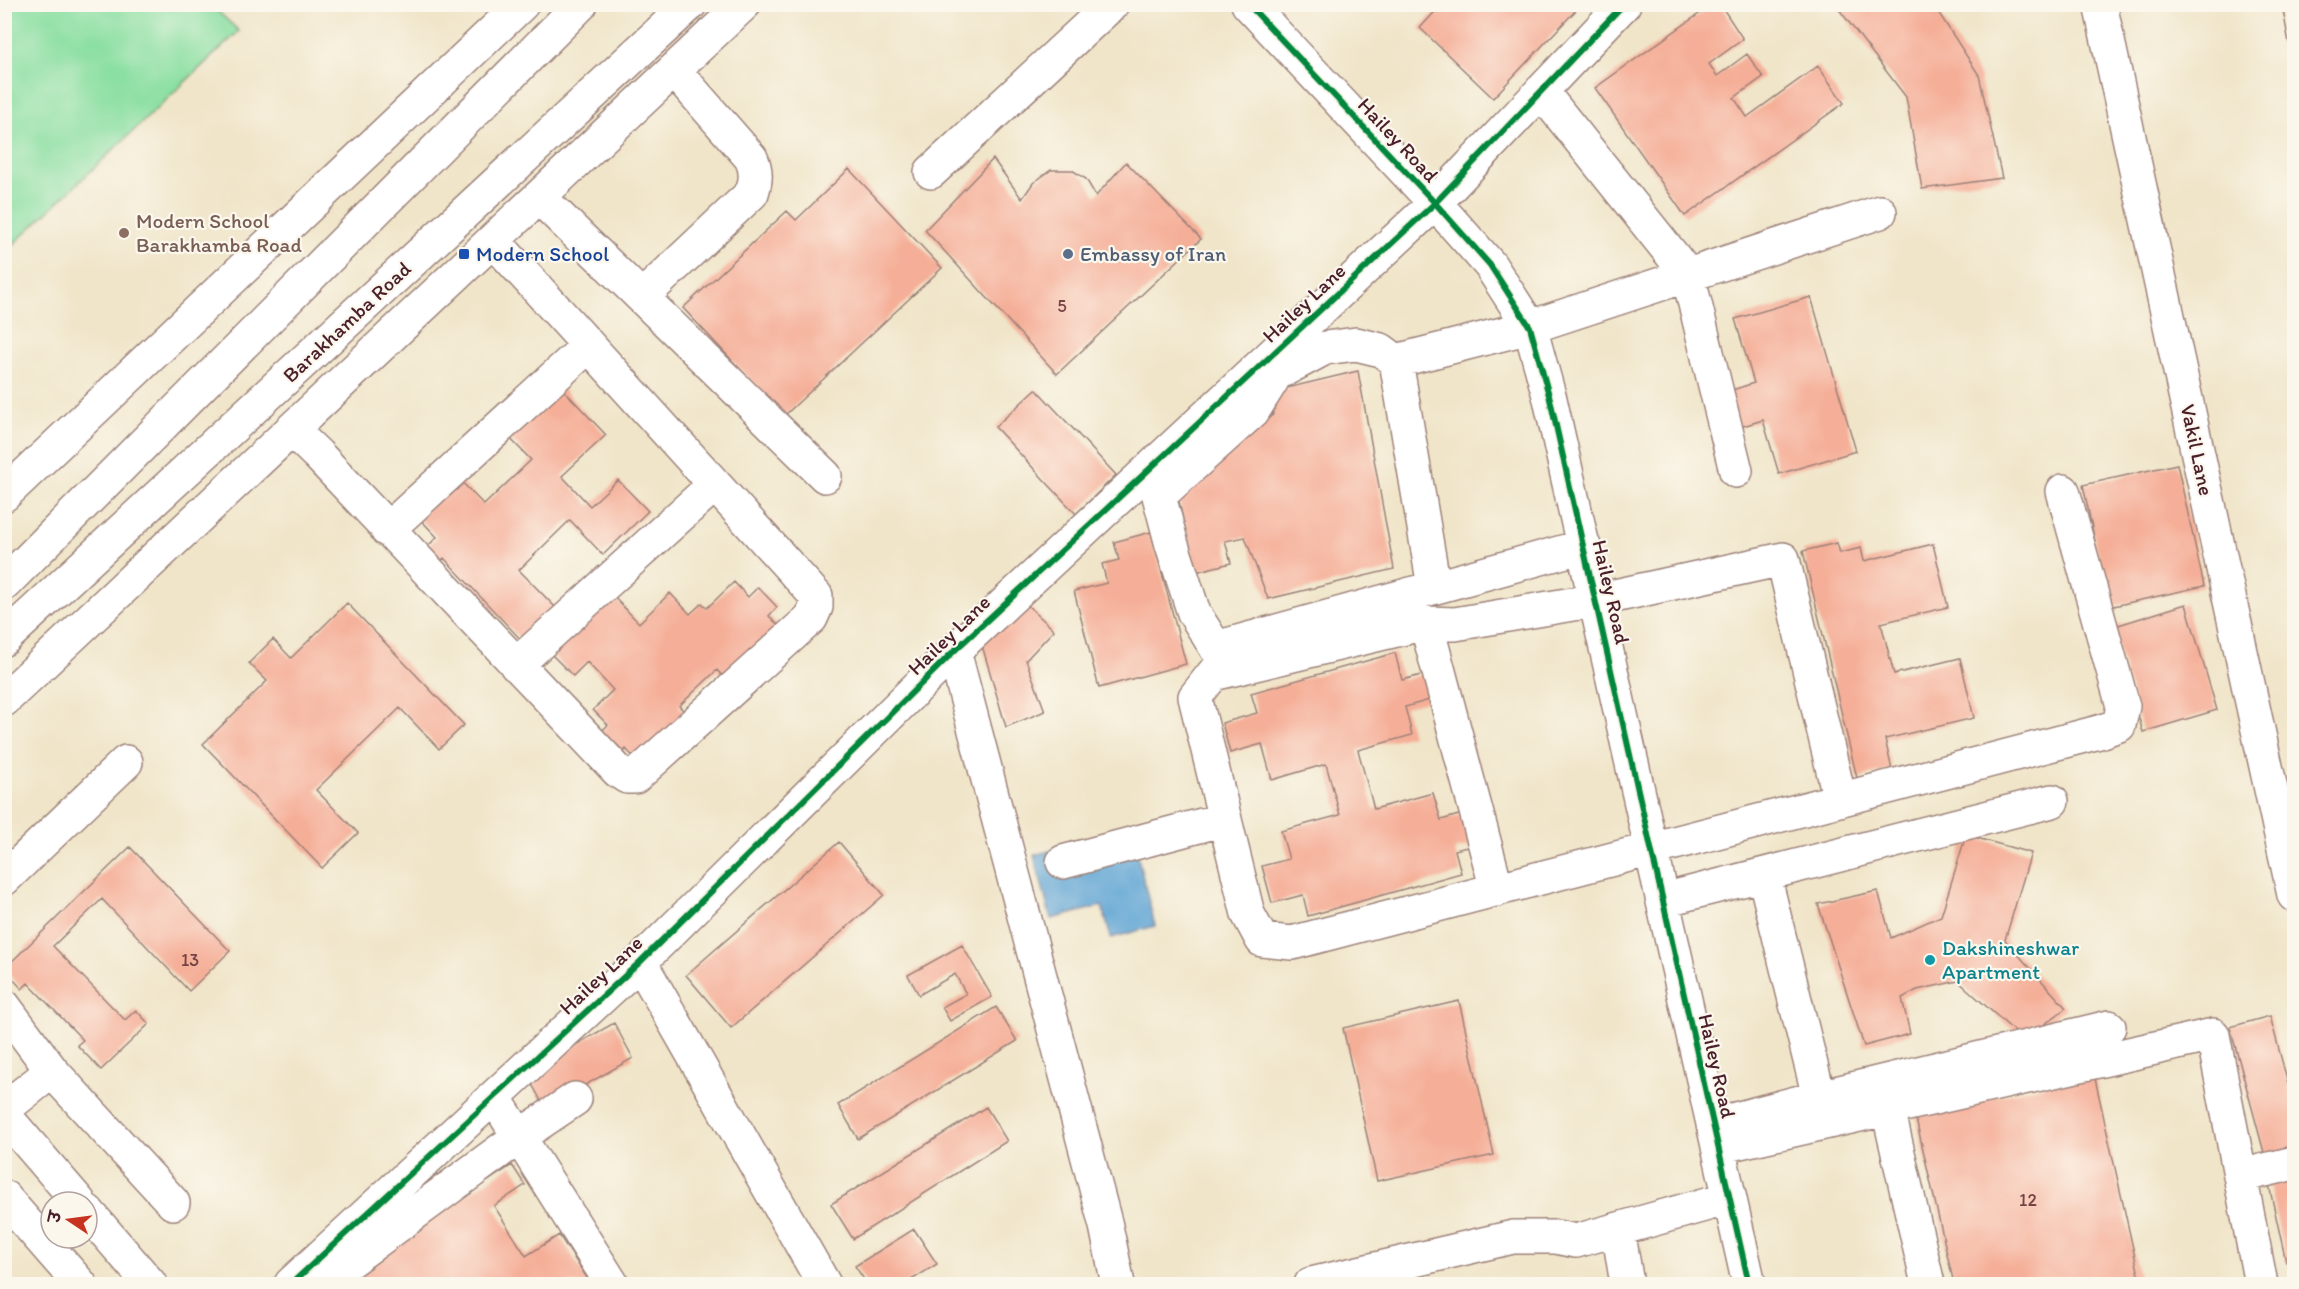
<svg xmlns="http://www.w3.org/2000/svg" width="2299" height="1289" font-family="Itim,'Playpen Sans Deva',sans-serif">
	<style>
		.green { fill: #8adfa2; stroke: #6a7f66; stroke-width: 1.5 }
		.water { fill: #5fa4d4; stroke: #546280; stroke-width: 1.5 }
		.building { fill: #f5ae97 }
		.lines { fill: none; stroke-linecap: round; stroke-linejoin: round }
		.minor-casing { stroke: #9d827a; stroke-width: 36 }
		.major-casing { stroke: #9d827a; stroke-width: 36 }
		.minor { stroke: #fff; stroke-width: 33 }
		.major { stroke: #fff; stroke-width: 33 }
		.cycleway-casing { stroke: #fbf7ec; stroke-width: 10 }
		.cycleway { stroke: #00873e; stroke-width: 6 }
		.education-dot { fill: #8d6e63; stroke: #fbf7ec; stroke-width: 2 }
		.transit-dot { fill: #1a4fb4; stroke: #fbf7ec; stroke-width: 2 }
		.service-dot { fill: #5c6f8a; stroke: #fbf7ec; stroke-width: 2 }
		.culture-dot { fill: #0f9aa8; stroke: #fbf7ec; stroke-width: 2 }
		.labels { text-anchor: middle; stroke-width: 4.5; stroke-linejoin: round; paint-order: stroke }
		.number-label { font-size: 18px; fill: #754346 }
		.street-label { font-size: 21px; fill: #4a1f2b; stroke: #fbf7ec }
		.education-label { font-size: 21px; fill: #785e54; stroke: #fbf7ec; text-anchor: start }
		.transit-label { font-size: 21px; fill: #164399; stroke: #fbf7ec; text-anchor: start }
		.service-label { font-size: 21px; fill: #4e5e75; stroke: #fbf7ec; text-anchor: start }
		.culture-label { font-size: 21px; fill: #0d838f; stroke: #fbf7ec; text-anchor: start }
	</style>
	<rect width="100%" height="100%" fill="#fbf7ec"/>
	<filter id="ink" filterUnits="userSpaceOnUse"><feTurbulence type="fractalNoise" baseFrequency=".0167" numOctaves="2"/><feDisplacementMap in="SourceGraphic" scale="12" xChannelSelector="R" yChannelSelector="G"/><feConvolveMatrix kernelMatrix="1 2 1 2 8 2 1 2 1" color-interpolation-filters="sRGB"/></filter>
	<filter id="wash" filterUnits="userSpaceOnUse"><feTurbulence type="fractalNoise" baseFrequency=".008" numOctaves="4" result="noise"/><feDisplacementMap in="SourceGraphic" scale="24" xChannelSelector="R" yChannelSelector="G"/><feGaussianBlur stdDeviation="1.35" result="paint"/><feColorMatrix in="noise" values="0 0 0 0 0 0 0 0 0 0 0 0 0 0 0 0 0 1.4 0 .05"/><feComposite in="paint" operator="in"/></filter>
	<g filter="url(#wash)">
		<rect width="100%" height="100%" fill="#f0e5c9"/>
		<path class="green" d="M 5,4 L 211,5 L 239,31 L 5,252 Z"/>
		<path class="water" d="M 1131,830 L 1155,926 L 1111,938 L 1102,906 L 1051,919 L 1034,855 Z"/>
		<g id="blocks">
			<path class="building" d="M 1442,4 L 1573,4 L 1577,9 L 1493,98 L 1420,28 Z
				M 1713,4 L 1720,4 L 1743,39 L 1709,64 L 1717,76 L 1747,54 L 1763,77 L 1734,98 L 1747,117 L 1818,66 L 1844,103 L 1685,216 L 1595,88 Z
				M 1835,4 L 1933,4 L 1979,75 L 2002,178 L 1922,189 L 1906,97 Z
				M 2282,5 L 2294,5 L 2294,42 L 2289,43 Z
				M 993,159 L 1022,199 L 1033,183 L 1051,170 L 1072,170 L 1086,179 L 1096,196 L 1126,162 L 1201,239 L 1057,374 L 925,230 Z
				M 849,169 L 942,268 L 784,416 L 683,308 L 787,211 L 796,220 Z
				M 1811,297 L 1856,451 L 1779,474 L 1763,420 L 1733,429 L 1723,393 L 1754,383 L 1735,319 Z
				M 1358,371 L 1394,569 L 1268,599 L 1245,537 L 1225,541 L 1231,563 L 1195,572 L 1175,484 L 1273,415 L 1270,392 Z
				M 556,382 L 606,435 L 562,476 L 590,506 L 618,480 L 648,511 L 603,555 L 570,520 L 519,570 L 559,611 L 525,644 L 444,558 L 440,562 L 427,547 L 437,537 L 419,518 L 459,479 L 484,505 L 531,460 L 504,432 Z
				M 1036,389 L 1116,475 L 1076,514 L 995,427 Z
				M 2177,464 L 2204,586 L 2109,607 L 2083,485 Z
				M 1151,532 L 1186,664 L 1099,688 L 1074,591 L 1107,583 L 1102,564 L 1119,560 L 1114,542 Z
				M 1837,543 L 1840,553 L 1861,548 L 1864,561 L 1933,544 L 1948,607 L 1881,623 L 1894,674 L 1960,658 L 1974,718 L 1885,739 L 1892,770 L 1857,778 L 1803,551 Z
				M 734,582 L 748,597 L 758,587 L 777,607 L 769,616 L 782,629 L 728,682 L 717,670 L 679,706 L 691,718 L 642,766 L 626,749 L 614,761 L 593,739 L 608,725 L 593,710 L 613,690 L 587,662 L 573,676 L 549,652 L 610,593 L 639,623 L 670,593 L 690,614 L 702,603 L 707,608 Z
				M 347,603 L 464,725 L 439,749 L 400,708 L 316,790 L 358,833 L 322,868 L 203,744 L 267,681 L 249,663 L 273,639 L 291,658 Z
				M 1025,603 L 1054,630 L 1026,660 L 1045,711 L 1006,727 L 981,642 Z
				M 2186,604 L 2217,710 L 2143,732 L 2112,627 Z
				M 1395,653 L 1402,680 L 1433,672 L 1440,697 L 1405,707 L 1412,735 L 1358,750 L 1374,809 L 1433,793 L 1441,820 L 1466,813 L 1475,845 L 1455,850 L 1461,873 L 1308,916 L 1303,895 L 1272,903 L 1262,866 L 1289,859 L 1281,831 L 1340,815 L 1326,764 L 1272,780 L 1262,744 L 1230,753 L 1222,723 L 1257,713 L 1251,693 Z
				M 1966,835 L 2031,853 L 2005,940 L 2066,1008 L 2024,1040 L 1958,981 L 1917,990 L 1902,998 L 1910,1034 L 1864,1046 L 1818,904 L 1878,891 L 1891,938 L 1941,916 Z
				M 839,842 L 884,895 L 731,1028 L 686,975 Z
				M 130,847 L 230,951 L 189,991 L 102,899 L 53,946 L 125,1020 L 136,1010 L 149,1024 L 101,1070 L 77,1045 L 83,1040 L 28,983 L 22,989 L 4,969 Z
				M 962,945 L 992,997 L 950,1021 L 942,1007 L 966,994 L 955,974 L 919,995 L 908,975 Z
				M 1459,1001 L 1494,1155 L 1377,1181 L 1343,1028 Z
				M 996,1007 L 1017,1041 L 858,1139 L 838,1105 Z
				M 2270,1016 L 2294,1106 L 2294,1148 L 2265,1156 L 2230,1027 Z
				M 614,1023 L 633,1058 L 545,1108 L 526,1073 Z
				M 2094,1074 L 2141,1284 L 1954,1284 L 1915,1115 Z
				M 986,1107 L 1007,1141 L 853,1239 L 831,1204 Z
				M 512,1165 L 525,1185 L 494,1206 L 526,1256 L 559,1235 L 591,1284 L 353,1284 L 346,1274 Z
				M 2294,1170 L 2294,1260 L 2286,1262 L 2267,1176 Z
				M 914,1229 L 937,1264 L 905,1284 L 867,1284 L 855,1266 Z"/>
		</g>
	</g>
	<g filter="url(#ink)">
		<use href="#blocks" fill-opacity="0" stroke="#9d827a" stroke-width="1.5"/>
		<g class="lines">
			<defs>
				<path id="minor" d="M 1248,4 L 1435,203 L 1490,265 L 1530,327 L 1550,399 L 1749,1284
					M 2100,4 L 2294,895
					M 1541,91 L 1688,275 L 1736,471
					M 931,172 L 1112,4
					M 539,197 L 825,476
					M 642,297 L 752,193 C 756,180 757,171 751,158 L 674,70
					M 1396,361 L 1434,587
					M 292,430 L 318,455 L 618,771 L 627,777 L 635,777 L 811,618 L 816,607 L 816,596 L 493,240
					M 4,495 L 522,4
					M 387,530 L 588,346
					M 1584,546 L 1216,648 L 1194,613 L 1172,545 L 1159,496 L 1253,411 L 1276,374 L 1325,348 L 1356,344 L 1381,350 L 1396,361 L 1530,327 L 1880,212
					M 1426,623 L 1497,890
					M 954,651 L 1106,1226 L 1118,1284
					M 516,665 L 714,485
					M 4,700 L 744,4
					M 1840,800 L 1783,559 L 1596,600 L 1455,624 L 1426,623 L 1213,674 L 1195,697 L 1248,914 L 1262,940 L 1292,943 L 2099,732 L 2119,725 L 2123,706 L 2063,491
					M 1063,862 L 1225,819
					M 1764,875 L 1819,1097 L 2109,1027
					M 4,879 L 126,762
					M 1663,900 L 2052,801
					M 640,962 L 824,1284
					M 4,1006 L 52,1071 L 173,1203
					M 494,1097 L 612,1284
					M 4,1109 L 52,1071
					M 1888,1109 L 1928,1284
					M 1713,1125 L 1819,1097
					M 1718,1147 L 2213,1035 L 2261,1284
					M 2240,1176 L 2294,1163
					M 1618,1229 L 1627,1284
					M 291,1284 L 640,962 L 954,651 L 1435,203 L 1624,4
					M 324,1284 L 336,1271 L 520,1136 L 575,1099
					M 1311,1284 L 1513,1237 L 1556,1237 L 1576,1241 L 1729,1198"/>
				<path id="major" d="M 4,584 L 581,4
					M 4,639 L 690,4
					M 4,1115 L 79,1202
					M 4,1197 L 80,1284
					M 87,1211 L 150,1284"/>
			</defs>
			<use href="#minor" class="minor-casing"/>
			<use href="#major" class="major-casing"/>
			<use href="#minor" class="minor"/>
			<use href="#major" class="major"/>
			<defs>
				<path id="cycleway" d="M 1248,4 L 1435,203 L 1490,265 L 1530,327 L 1550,399 L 1749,1284
					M 291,1284 L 640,962 L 954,651 L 1435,203 L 1624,4"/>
			</defs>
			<use href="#cycleway" class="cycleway-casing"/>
			<use href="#cycleway" class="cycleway"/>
		</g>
	</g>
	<circle class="education-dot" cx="124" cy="233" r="6"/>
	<rect class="transit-dot" x="458" y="248" width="12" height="12" rx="3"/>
	<circle class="service-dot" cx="1068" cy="254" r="6"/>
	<circle class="culture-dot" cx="1930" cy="960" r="6"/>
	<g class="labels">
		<g class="number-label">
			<text x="1062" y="312">5</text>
			<text x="190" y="966">13</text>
			<text x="2028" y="1206">12</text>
		</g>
		<g class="street-label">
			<text transform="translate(1398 140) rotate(47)" y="7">Hailey Road</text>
			<text transform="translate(1304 303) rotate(-43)" y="7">Hailey Lane</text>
			<text transform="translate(347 322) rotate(-43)" y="7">Barakhamba Road</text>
			<text transform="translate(2197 450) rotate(78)" y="7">Vakil Lane</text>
			<text transform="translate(1611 592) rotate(77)" y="7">Hailey Road</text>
			<text transform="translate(949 635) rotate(-44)" y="7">Hailey Lane</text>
			<text transform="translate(601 975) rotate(-43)" y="7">Hailey Lane</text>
			<text transform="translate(1717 1066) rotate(77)" y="7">Hailey Road</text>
		</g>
		<g class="education-label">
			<text x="136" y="228">Modern School<tspan x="136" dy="24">Barakhamba Road</tspan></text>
		</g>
		<g class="transit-label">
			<text x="476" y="261">Modern School</text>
		</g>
		<g class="service-label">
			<text x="1080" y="261">Embassy of Iran</text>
		</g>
		<g class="culture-label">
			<text x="1942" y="955">Dakshineshwar<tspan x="1942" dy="24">Apartment</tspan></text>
		</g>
	</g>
	<rect width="2299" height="1289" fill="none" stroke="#fbf7ec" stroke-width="24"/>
	<g transform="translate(69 1220) rotate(283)"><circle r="28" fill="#fbf7ec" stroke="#b4a19f" stroke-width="1.5"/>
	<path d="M0-4.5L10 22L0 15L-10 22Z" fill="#c8321e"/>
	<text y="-9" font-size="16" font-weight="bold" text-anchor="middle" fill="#4a1f2b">उ</text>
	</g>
</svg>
